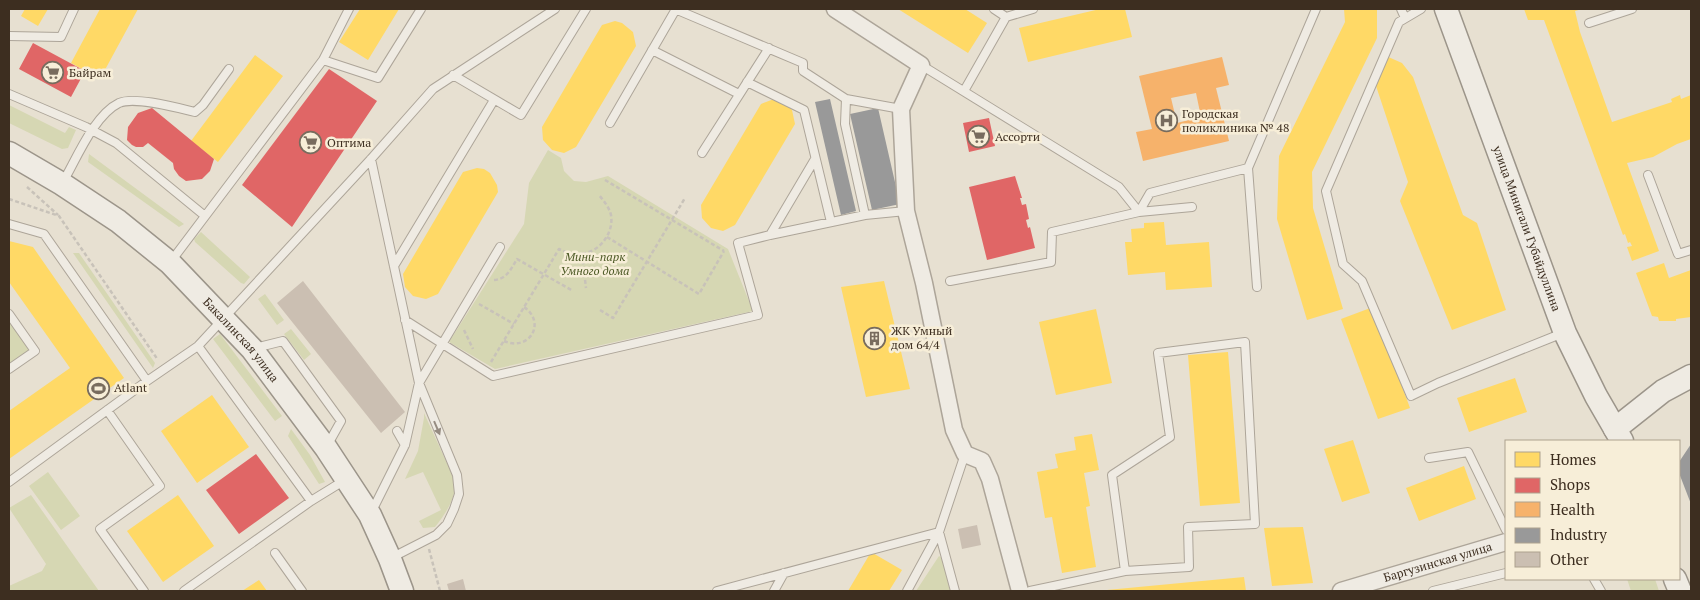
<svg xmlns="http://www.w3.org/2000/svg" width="1700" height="600" font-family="'PT Serif',serif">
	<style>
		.green { fill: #d6d7b3 }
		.homes { fill: #ffd966 }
		.shops { fill: #e06666 }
		.health { fill: #f6b26b; fill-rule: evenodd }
		.industry { fill: #999 }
		.building { fill: #cbbfb2 }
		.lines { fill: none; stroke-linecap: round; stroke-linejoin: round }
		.service-casing { stroke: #ada599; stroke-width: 10 }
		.minor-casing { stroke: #ada599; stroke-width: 19 }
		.secondary-casing { stroke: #9c958a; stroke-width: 25 }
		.path { stroke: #c8c2b9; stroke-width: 2.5; stroke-dasharray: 4 2.5; stroke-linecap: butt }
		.service { stroke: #efebe3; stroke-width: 8 }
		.minor { stroke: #efebe3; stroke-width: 16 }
		.secondary { stroke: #efebe3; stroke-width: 22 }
		.oneway { fill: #968c82 }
		.labels { text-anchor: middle; stroke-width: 5; stroke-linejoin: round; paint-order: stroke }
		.poi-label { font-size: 12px; fill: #3d2e20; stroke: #f7eed8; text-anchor: start }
		.street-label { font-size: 12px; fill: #3d2e20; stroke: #f7eed8 }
		.park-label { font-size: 12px; font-style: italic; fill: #4d5a26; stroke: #f7eed8 }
	</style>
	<rect width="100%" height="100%" fill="#e7e0d1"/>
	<path class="green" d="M 9,105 L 65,133 L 69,127 L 76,130 L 68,148 L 62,149 L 9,123 Z
		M 548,150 L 561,158 L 564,171 L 574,181 L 586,182 L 608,176 L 728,249 L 753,311 L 495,369 L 449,342 L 524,224 L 529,183 Z
		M 89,154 L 184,224 L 179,227 L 88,162 Z
		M 201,232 L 250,277 L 244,284 L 241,283 L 195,242 L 194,239 Z
		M 73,253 L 79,253 L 155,363 L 153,368 Z
		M 265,294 L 284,320 L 277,325 L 258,299 Z
		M 9,320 L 30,350 L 9,366 Z
		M 291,329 L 311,354 L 304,360 L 284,334 Z
		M 220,334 L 282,416 L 275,421 L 213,339 Z
		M 424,413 L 456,483 C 454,501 446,513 435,527 L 423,528 L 419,521 L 441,510 L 423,472 L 405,479 L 418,451 L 424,418 Z
		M 291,429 L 310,455 L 325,482 L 319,484 L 288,436 Z
		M 48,472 L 80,516 L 61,530 L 29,486 Z
		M 31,495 L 99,591 L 9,591 L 9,586 L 42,571 L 46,564 L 9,508 Z
		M 939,556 L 942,558 L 950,591 L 916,591 Z
		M 1627,579 L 1655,579 L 1659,591 L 1631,591 Z"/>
	<path class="homes" d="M 25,9 L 48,9 L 38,26 L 21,16 Z
		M 100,9 L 138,9 L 100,79 L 71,63 Z
		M 360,9 L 399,9 L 368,60 L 339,42 Z
		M 898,9 L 965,9 L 987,23 L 968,53 Z
		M 1100,9 L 1125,9 L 1132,37 L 1028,62 L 1019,28 Z
		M 1344,9 L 1377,9 L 1377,38 L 1312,172 L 1313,208 L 1343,309 L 1307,320 L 1277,219 L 1279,156 L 1345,22 Z
		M 1524,9 L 1582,9 L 1575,11 L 1580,32 L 1612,122 L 1672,102 L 1671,99 L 1680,95 L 1681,99 L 1691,95 L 1691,139 L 1677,144 L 1653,157 L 1627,163 L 1659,251 L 1632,261 L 1627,247 L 1632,246 L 1630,242 L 1628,243 L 1625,234 L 1623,235 L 1544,20 L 1528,20 Z
		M 615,21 L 622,23 L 633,32 L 636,46 L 576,147 L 564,153 L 552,150 L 543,140 L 542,127 L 602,25 Z
		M 255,55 L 283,76 L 218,162 L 191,141 Z
		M 1386,56 L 1402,63 L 1413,77 L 1463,215 L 1477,223 L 1506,310 L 1452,330 L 1400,201 L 1408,182 L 1375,83 Z
		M 774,99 L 787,105 L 792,110 L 795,124 L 735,225 L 723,231 L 711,228 L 702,218 L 701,205 L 761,104 Z
		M 477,168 L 484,169 L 490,173 L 497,185 L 498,192 L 438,294 L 426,299 L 413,296 L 405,287 L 403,274 L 463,172 Z
		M 1164,222 L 1166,245 L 1209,242 L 1212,287 L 1166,290 L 1165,272 L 1128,275 L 1125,242 L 1132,242 L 1131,229 L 1144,228 L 1144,223 Z
		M 9,241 L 33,247 L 124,378 L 9,459 L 9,411 L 70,368 L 9,282 Z
		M 1664,263 L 1669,278 L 1691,270 L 1691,317 L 1676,319 L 1676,321 L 1659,321 L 1658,317 L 1652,316 L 1636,273 Z
		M 884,281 L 910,389 L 866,397 L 841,287 Z
		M 1373,307 L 1410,408 L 1378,419 L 1341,319 Z
		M 1096,309 L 1112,383 L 1056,395 L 1039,322 Z
		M 1228,352 L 1240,503 L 1200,506 L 1188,355 Z
		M 1515,378 L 1527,412 L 1469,432 L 1457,398 Z
		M 212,395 L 249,447 L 197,483 L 161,431 Z
		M 1092,434 L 1099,470 L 1084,473 L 1090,506 L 1086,507 L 1096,567 L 1062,573 L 1052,517 L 1045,518 L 1037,472 L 1058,468 L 1055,454 L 1076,450 L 1074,437 Z
		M 1353,440 L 1370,493 L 1342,502 L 1324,449 Z
		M 1464,466 L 1476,499 L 1419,521 L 1406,488 Z
		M 178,495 L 214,546 L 163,582 L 127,531 Z
		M 1303,527 L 1313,583 L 1272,586 L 1264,528 Z
		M 871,552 L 902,570 L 889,591 L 848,591 Z
		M 1244,577 L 1246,591 L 1107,591 L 1107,590 Z
		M 259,580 L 267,591 L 242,591 Z"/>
	<path class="shops" d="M 33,43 L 85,71 L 71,97 L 19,69 Z
		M 329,69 L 377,101 L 292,227 L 242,185 Z
		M 152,108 L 214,159 L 210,171 L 202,179 L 186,181 L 179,176 L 174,169 L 173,163 L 148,143 L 143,147 L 136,147 L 132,145 L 127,140 L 128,127 L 138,113 Z
		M 989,118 L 995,146 L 969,152 L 963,123 Z
		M 1015,176 L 1022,198 L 1020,198 L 1022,205 L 1026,204 L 1029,219 L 1026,220 L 1028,228 L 1030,227 L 1035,248 L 987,260 L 969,187 Z
		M 256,454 L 289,498 L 239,534 L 206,490 Z"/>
	<path class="health" d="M 1222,57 L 1229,85 L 1216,88 L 1229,141 L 1143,161 L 1136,132 L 1152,129 L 1139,76 ZM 1196,93 L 1201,117 L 1177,123 L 1171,98 Z"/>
	<path class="industry" d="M 830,99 L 856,211 L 841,215 L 815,102 Z
		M 878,108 L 900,204 L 872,210 L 850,114 Z
		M 1691,444 L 1691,504 L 1679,473 L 1679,462 Z"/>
	<path class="building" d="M 303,281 L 405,412 L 381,433 L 277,303 Z
		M 977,525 L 981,545 L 962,549 L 958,529 Z
		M 463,579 L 466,591 L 449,591 L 447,584 Z"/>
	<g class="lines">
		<defs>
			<path id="service" d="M 675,9 L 803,63 L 803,71 L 846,99 L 845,124 L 865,215
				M 1401,9 L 1405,18
				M 1421,9 L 1399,22 L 1326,191 L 1343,264 L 1362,281 L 1411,396 L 1438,383 L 1563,333
				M 1006,17 L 1033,9
				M 1589,23 L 1632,9
				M 9,36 L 61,37 L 74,9
				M 652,50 L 739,94
				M 323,60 L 349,9
				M 921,65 L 1119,187 L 1139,212 L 1150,193 L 1248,168 L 1316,9
				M 453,75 L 521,115 L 586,9
				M 747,82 L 804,110 L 831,222
				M 964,91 L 1006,17 L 994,9
				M 9,94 L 86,127 L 116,143 L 205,216
				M 846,99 L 901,109
				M 610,123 L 676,9
				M 702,153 L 769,48
				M 371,159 L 419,383 L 457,475 L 459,494 L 454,509 L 447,524 L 436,535 L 391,558
				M 815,159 L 770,235 L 865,215 L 906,211
				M 1248,168 L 1257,287
				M 1648,175 L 1678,254 L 1691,250
				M 63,182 C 76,160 94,115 119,103 C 135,96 178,108 195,112 L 203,105 L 229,69
				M 9,224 L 44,234 L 147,381 L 198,346 L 371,159 L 433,89 L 555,9
				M 172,260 L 323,60 L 378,78 L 421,9
				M 394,266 L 494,100
				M 950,281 L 1051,262 L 1052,232 L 1139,212 L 1192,207
				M 9,314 L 35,351 L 9,369
				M 405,320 L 493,376 L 758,315 L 738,243 L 770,235
				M 198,346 L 311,501
				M 255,348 L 283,341 L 341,421 L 327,446
				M 107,410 L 160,486 L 100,529 L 144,591
				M 397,431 L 405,445
				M 1429,458 L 1468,452 L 1506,530
				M 9,482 L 147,381
				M 372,511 L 405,445 L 419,383 L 500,247
				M 275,553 L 302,591
				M 1594,579 L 1601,591
				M 184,591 L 311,501 L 345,480
				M 717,591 L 939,532 L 955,591
				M 774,591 L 784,573
				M 907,591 L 939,532 L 965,454
				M 1030,591 L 1125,571 L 1112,475 L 1170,437 L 1158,353 L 1245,342 L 1255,524 L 1188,527 L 1189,567 L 1125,571
				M 1433,591 L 1506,573"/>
			<g id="minor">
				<path d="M 835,9 L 921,65 L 901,109 L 906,211 L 924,283 L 954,430 L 965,454 L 982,461 L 990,479 L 1020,591"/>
				<path id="s1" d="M 1341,591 L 1506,542"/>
			</g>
			<g id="secondary">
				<path id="s2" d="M 1446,9 L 1565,333 L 1596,396 L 1622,441"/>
				<path id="s3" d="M 9,153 L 62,184 L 118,221 L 170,263 L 252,349 L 326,448 L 370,515 L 390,559 L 402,591"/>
				<path d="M 1615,429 L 1663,391 L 1691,376"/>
				<path d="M 1675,579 L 1680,591"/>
			</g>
		</defs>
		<use href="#service" class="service-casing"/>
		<use href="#minor" class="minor-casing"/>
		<use href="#secondary" class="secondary-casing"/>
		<path class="path" d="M 605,180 L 724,251
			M 27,187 L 58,215
			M 9,199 L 59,216 L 158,360
			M 607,237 L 699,294 L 724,251
			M 582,254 L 586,288
			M 494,280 C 507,279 511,269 517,259 L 573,291
			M 479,304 L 514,324
			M 600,310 L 613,318 L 685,198
			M 464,330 L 473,349
			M 504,341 C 529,352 547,323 524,307
			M 491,362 L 559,249 C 566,252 573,255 581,254 C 600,252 614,233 611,215 C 609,207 604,201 599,195
			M 429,549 L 440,591"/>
		<use href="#service" class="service"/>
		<use href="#minor" class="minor"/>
		<use href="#secondary" class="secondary"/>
	</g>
	<defs><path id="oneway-solid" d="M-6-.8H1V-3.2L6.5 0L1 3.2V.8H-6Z" transform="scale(1.25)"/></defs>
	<use class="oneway" href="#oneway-solid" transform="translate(437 428) rotate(67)"/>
	<defs>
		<symbol id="supermarket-ring" viewBox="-11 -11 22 22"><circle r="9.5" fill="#f7eed8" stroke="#786c5e" stroke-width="1.5"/><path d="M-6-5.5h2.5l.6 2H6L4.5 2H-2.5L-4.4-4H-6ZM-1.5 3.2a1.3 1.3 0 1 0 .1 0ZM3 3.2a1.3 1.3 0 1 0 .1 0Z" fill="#786c5e"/></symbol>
		<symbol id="hospital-ring" viewBox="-11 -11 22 22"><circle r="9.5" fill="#f7eed8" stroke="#786c5e" stroke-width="1.5"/><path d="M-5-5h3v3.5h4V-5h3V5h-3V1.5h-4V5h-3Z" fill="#786c5e"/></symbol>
		<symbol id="building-ring" viewBox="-11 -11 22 22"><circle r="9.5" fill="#f7eed8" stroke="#786c5e" stroke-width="1.5"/><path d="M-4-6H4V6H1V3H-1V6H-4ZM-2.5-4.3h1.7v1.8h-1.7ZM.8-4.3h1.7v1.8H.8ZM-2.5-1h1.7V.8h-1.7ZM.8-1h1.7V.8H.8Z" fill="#786c5e"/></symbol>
		<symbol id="stadium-ring" viewBox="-11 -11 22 22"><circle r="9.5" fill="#f7eed8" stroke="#786c5e" stroke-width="1.5"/><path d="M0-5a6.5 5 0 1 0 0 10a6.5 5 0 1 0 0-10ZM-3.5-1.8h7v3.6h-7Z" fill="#786c5e"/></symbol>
	</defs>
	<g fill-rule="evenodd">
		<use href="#supermarket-ring" x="40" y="60" width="25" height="25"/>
		<use href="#hospital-ring" x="1154" y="108" width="25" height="25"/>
		<use href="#supermarket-ring" x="966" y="124" width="25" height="25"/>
		<use href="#supermarket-ring" x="298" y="130" width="25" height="25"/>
		<use href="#building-ring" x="862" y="326" width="25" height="25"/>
		<use href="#stadium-ring" x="86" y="376" width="25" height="25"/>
	</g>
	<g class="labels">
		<g class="poi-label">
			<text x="69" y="77">Байрам</text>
			<text x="1182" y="118">Городская<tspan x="1182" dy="14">поликлиника № 48</tspan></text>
			<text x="995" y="141">Ассорти</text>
			<text x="327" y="147">Оптима</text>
			<text x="891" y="335">ЖК Умный<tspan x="891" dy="14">дом 64/4</tspan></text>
			<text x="114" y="392">Atlant</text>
		</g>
		<g class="street-label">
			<text dy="4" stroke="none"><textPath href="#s2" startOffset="234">улица Минигали Губайдуллина</textPath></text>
			<text dy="4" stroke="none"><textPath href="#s3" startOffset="300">Бакалинская улица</textPath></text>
			<text dy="4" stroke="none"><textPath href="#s1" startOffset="101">Баргузинская улица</textPath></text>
		</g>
		<g class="park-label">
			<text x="595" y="261">Мини-парк<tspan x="595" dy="14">Умного дома</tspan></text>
		</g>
	</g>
	<rect width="1700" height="600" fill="none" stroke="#3d2e20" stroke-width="20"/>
	<rect x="1505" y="440" width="175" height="140" fill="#f7eed8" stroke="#ada18e"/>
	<rect x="1515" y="452" width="25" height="15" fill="#ffd966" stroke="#ada18e"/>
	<text x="1550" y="465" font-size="15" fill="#3d2e20">Homes</text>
	<rect x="1515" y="478" width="25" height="15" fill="#e06666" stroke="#ada18e"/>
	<text x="1550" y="490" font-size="15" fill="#3d2e20">Shops</text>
	<rect x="1515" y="502" width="25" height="15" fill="#f6b26b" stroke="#ada18e"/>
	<text x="1550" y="515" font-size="15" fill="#3d2e20">Health</text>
	<rect x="1515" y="528" width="25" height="15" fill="#999999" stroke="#ada18e"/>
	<text x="1550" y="540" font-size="15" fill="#3d2e20">Industry</text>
	<rect x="1515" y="552" width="25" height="15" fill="#cbbfb2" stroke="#ada18e"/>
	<text x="1550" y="565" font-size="15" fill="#3d2e20">Other</text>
</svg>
